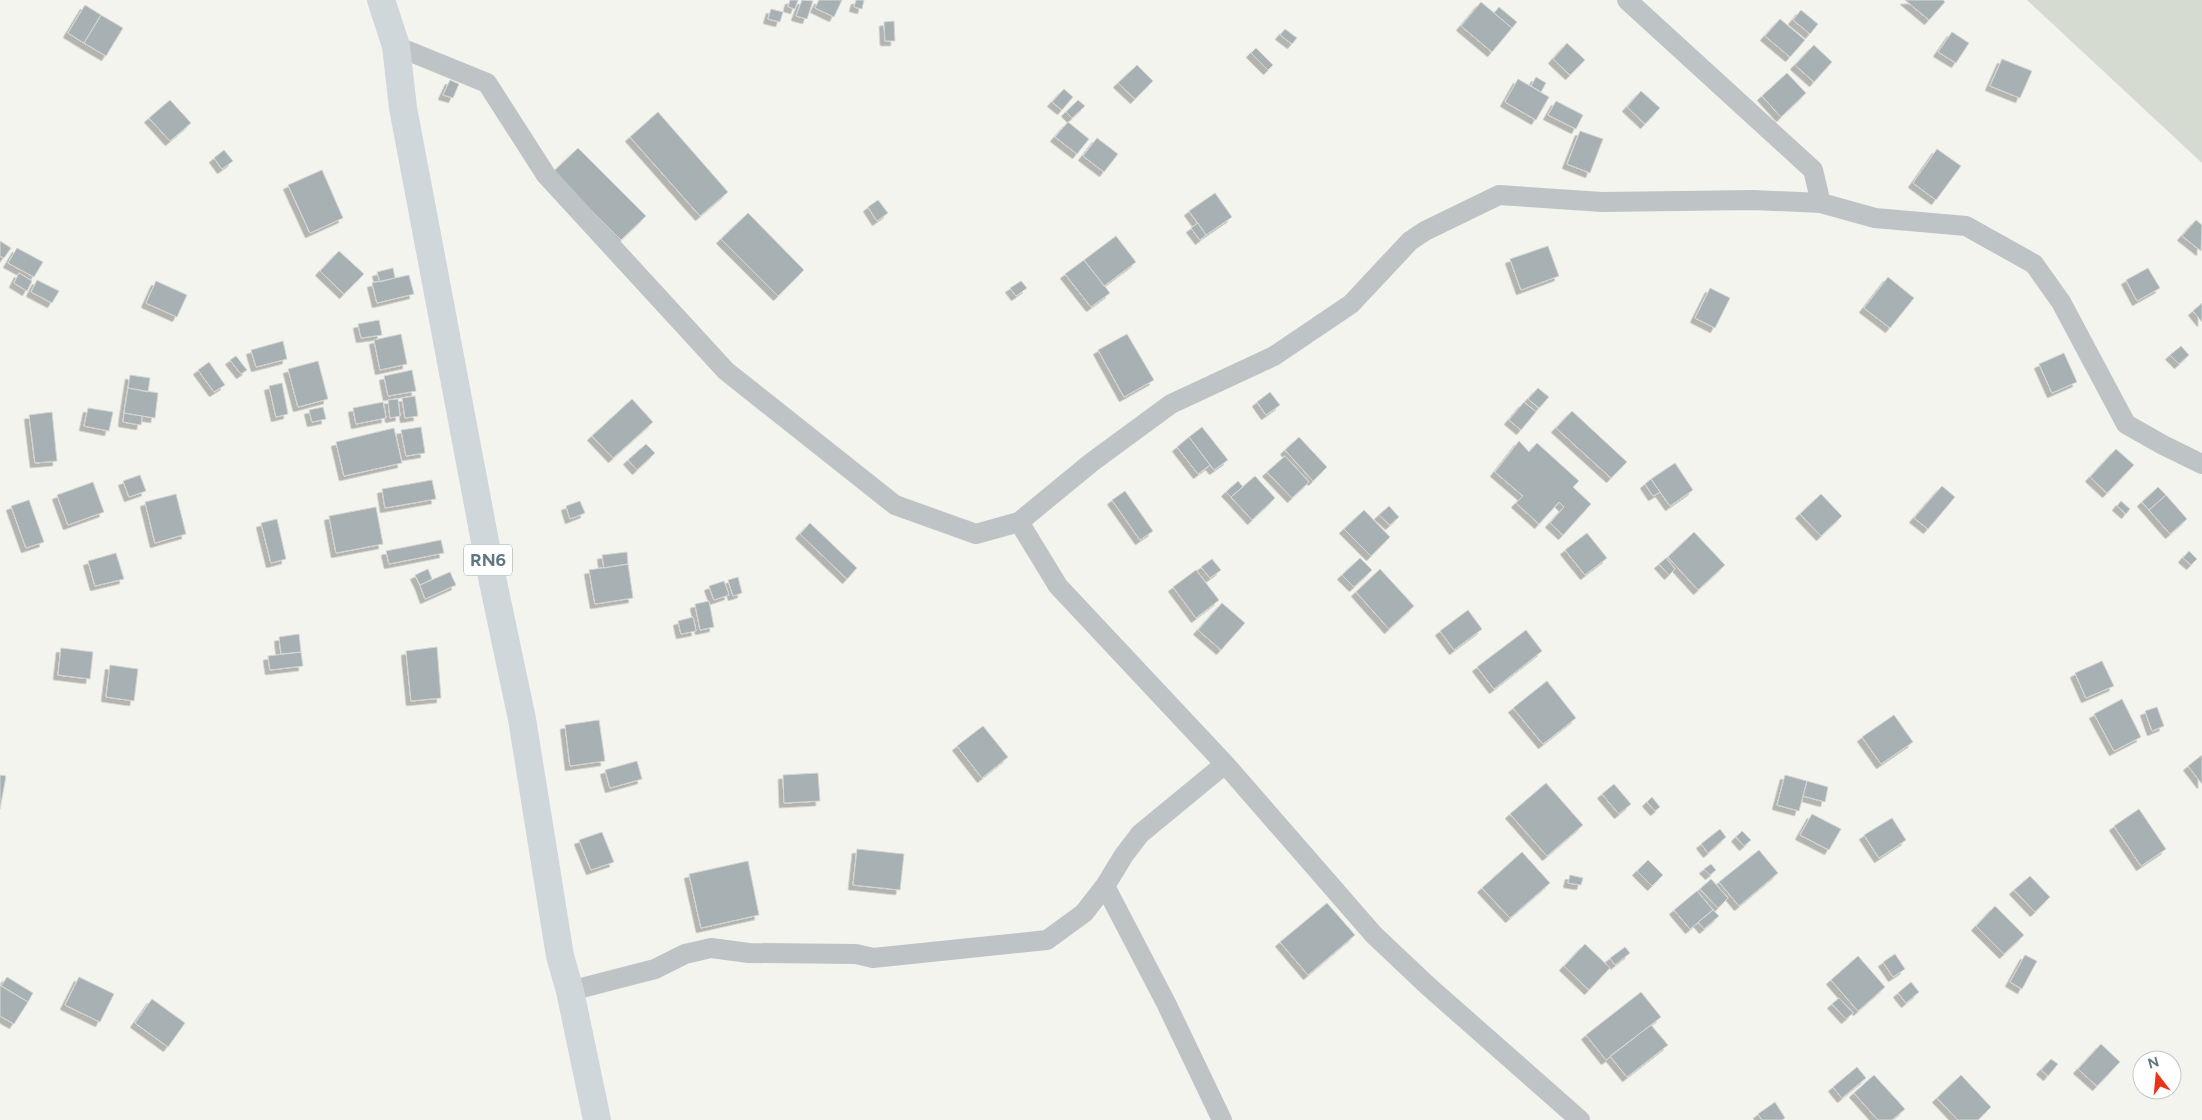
<svg xmlns="http://www.w3.org/2000/svg" width="2202" height="1120" font-family="Figtree,sans-serif">
	<style>
		.green { fill: #d5dbd0 }
		.building { fill: #a7b1b4; stroke: #d5d5d2; filter: url(#shadow) }
		.lines { fill: none; stroke-linecap: round; stroke-linejoin: round }
		.street { stroke: #bec4c6; stroke-width: 20 }
		.highway { stroke: #d0d7da; stroke-width: 28 }
		.labels { text-anchor: middle; stroke-width: 5; stroke-linejoin: round; paint-order: stroke }
		.shield { fill: #fff; stroke: #90a0a8; stroke-width: 1 }
		.shield-label { font-size: 18px; font-weight: bold; fill: #617782 }
	</style>
	<defs>
		<filter id="shadow"><feDropShadow dx="-4.5" dy="4.5" stdDeviation="0" flood-color="#0004"/></filter>
	</defs>
	<rect width="100%" height="100%" fill="#f4f4ef"/>
	<path class="green" d="M 2027,0 L 2202,0 L 2202,163 Z"/>
	<path class="building" d="M 790,0 L 798,0 L 795,9 L 788,7 Z
		M 802,0 L 813,1 L 807,19 L 796,16 Z
		M 819,0 L 842,0 L 834,17 L 815,8 Z
		M 856,0 L 864,0 L 862,9 L 854,7 Z
		M 1905,0 L 1943,0 L 1945,2 L 1929,20 Z
		M 1481,2 L 1512,28 L 1492,52 L 1461,26 Z
		M 85,5 L 101,15 L 84,43 L 68,33 Z
		M 1499,7 L 1517,22 L 1512,28 L 1494,13 Z
		M 771,9 L 783,12 L 780,22 L 768,19 Z
		M 1801,10 L 1818,24 L 1810,34 L 1793,20 Z
		M 101,15 L 123,28 L 106,56 L 84,43 Z
		M 1780,19 L 1805,40 L 1790,57 L 1765,36 Z
		M 894,21 L 895,41 L 885,41 L 884,22 Z
		M 1285,29 L 1297,38 L 1292,44 L 1280,35 Z
		M 1952,32 L 1969,43 L 1956,63 L 1938,52 Z
		M 1567,43 L 1585,60 L 1570,75 L 1553,59 Z
		M 1814,45 L 1832,62 L 1814,82 L 1795,65 Z
		M 1256,48 L 1273,65 L 1268,70 L 1251,53 Z
		M 2002,59 L 2032,71 L 2020,98 L 1990,86 Z
		M 1137,65 L 1153,81 L 1135,99 L 1118,83 Z
		M 1787,73 L 1806,93 L 1781,117 L 1762,96 Z
		M 1536,77 L 1546,83 L 1541,92 L 1531,86 Z
		M 1518,79 L 1549,97 L 1536,120 L 1505,102 Z
		M 450,80 L 459,84 L 453,98 L 443,95 Z
		M 1064,89 L 1073,97 L 1062,110 L 1052,102 Z
		M 1641,91 L 1660,108 L 1645,124 L 1627,107 Z
		M 170,100 L 191,123 L 170,141 L 149,118 Z
		M 1078,100 L 1085,106 L 1072,118 L 1066,112 Z
		M 1556,101 L 1583,115 L 1576,129 L 1548,115 Z
		M 658,112 L 728,192 L 700,216 L 630,137 Z
		M 1068,122 L 1089,139 L 1077,154 L 1055,137 Z
		M 1580,131 L 1603,139 L 1590,173 L 1567,164 Z
		M 1097,138 L 1118,154 L 1104,172 L 1083,156 Z
		M 578,148 L 646,216 L 621,240 L 553,172 Z
		M 1937,149 L 1961,166 L 1936,200 L 1913,183 Z
		M 224,150 L 233,161 L 222,169 L 214,158 Z
		M 322,170 L 343,218 L 310,233 L 288,185 Z
		M 1215,193 L 1232,217 L 1206,235 L 1189,211 Z
		M 878,200 L 888,213 L 877,221 L 868,207 Z
		M 748,213 L 804,270 L 778,296 L 721,239 Z
		M 2196,220 L 2202,225 L 2201,251 L 2182,236 Z
		M 1198,223 L 1206,235 L 1200,240 L 1191,228 Z
		M 1116,236 L 1136,262 L 1104,286 L 1084,260 Z
		M 0,241 L 11,248 L 4,258 L 0,256 Z
		M 1548,246 L 1559,276 L 1521,290 L 1510,259 Z
		M 17,248 L 43,262 L 34,277 L 8,263 Z
		M 339,251 L 364,274 L 344,294 L 320,271 Z
		M 1084,260 L 1110,293 L 1091,307 L 1065,274 Z
		M 393,268 L 395,278 L 380,282 L 377,272 Z
		M 2148,268 L 2160,288 L 2137,301 L 2126,280 Z
		M 19,273 L 32,281 L 27,291 L 14,283 Z
		M 409,275 L 414,294 L 377,303 L 372,283 Z
		M 1888,277 L 1914,298 L 1890,328 L 1864,308 Z
		M 37,280 L 59,291 L 52,303 L 31,292 Z
		M 156,281 L 187,295 L 177,317 L 146,303 Z
		M 1021,281 L 1027,288 L 1016,296 L 1010,288 Z
		M 1710,288 L 1730,298 L 1715,328 L 1695,318 Z
		M 2202,303 L 2202,322 L 2193,311 Z
		M 379,320 L 382,335 L 361,338 L 358,324 Z
		M 401,334 L 407,364 L 380,370 L 374,340 Z
		M 1127,334 L 1154,380 L 1124,397 L 1098,350 Z
		M 283,341 L 287,359 L 256,367 L 251,350 Z
		M 2181,346 L 2189,355 L 2179,364 L 2170,355 Z
		M 2064,353 L 2077,382 L 2052,393 L 2039,364 Z
		M 236,356 L 247,370 L 241,374 L 230,360 Z
		M 318,361 L 328,399 L 298,407 L 288,369 Z
		M 209,362 L 225,385 L 214,392 L 198,370 Z
		M 412,370 L 416,391 L 388,396 L 384,376 Z
		M 130,375 L 150,378 L 148,392 L 128,388 Z
		M 282,383 L 288,414 L 276,417 L 269,386 Z
		M 128,388 L 158,393 L 155,418 L 124,413 Z
		M 1538,388 L 1549,397 L 1539,408 L 1528,399 Z
		M 1270,392 L 1280,405 L 1266,415 L 1257,402 Z
		M 415,396 L 418,416 L 405,418 L 402,398 Z
		M 398,399 L 400,416 L 390,418 L 388,400 Z
		M 632,399 L 653,422 L 613,458 L 592,436 Z
		M 383,402 L 386,418 L 356,424 L 353,408 Z
		M 1524,402 L 1536,412 L 1521,430 L 1509,420 Z
		M 323,407 L 326,419 L 312,422 L 309,410 Z
		M 88,408 L 113,412 L 109,431 L 84,426 Z
		M 1572,411 L 1627,462 L 1611,478 L 1556,428 Z
		M 52,412 L 57,461 L 35,463 L 29,415 Z
		M 124,413 L 142,416 L 141,425 L 123,422 Z
		M 421,427 L 425,453 L 406,456 L 401,430 Z
		M 1202,427 L 1228,460 L 1214,470 L 1189,437 Z
		M 394,428 L 402,463 L 344,476 L 336,442 Z
		M 1189,437 L 1210,465 L 1198,474 L 1177,447 Z
		M 1299,437 L 1327,467 L 1313,481 L 1285,450 Z
		M 1519,441 L 1529,452 L 1537,443 L 1579,481 L 1573,487 L 1591,504 L 1563,535 L 1550,523 L 1564,507 L 1559,502 L 1539,524 L 1516,503 L 1523,496 L 1495,472 Z
		M 646,444 L 655,453 L 637,470 L 628,460 Z
		M 2116,449 L 2134,465 L 2107,493 L 2090,477 Z
		M 1285,456 L 1309,482 L 1292,498 L 1267,472 Z
		M 1675,463 L 1693,490 L 1670,506 L 1651,479 Z
		M 140,475 L 146,491 L 129,497 L 123,481 Z
		M 1255,476 L 1275,498 L 1252,520 L 1231,497 Z
		M 1651,479 L 1660,492 L 1653,496 L 1645,484 Z
		M 432,480 L 436,499 L 385,508 L 382,489 Z
		M 1238,481 L 1243,487 L 1231,497 L 1226,492 Z
		M 93,482 L 104,512 L 68,525 L 57,495 Z
		M 1942,486 L 1955,497 L 1928,529 L 1914,518 Z
		M 2158,487 L 2166,495 L 2149,510 L 2142,502 Z
		M 1125,491 L 1153,531 L 1140,540 L 1112,500 Z
		M 176,494 L 186,534 L 155,543 L 145,502 Z
		M 1821,494 L 1842,516 L 1821,536 L 1800,514 Z
		M 2166,495 L 2187,519 L 2170,534 L 2149,510 Z
		M 29,500 L 44,542 L 26,548 L 11,506 Z
		M 580,501 L 585,513 L 570,519 L 566,506 Z
		M 2121,501 L 2130,509 L 2126,514 L 2117,506 Z
		M 1389,506 L 1399,517 L 1390,525 L 1379,515 Z
		M 376,507 L 383,544 L 336,553 L 329,516 Z
		M 1364,510 L 1390,537 L 1371,556 L 1344,529 Z
		M 277,519 L 286,559 L 271,563 L 261,523 Z
		M 810,523 L 857,568 L 847,579 L 800,534 Z
		M 1694,532 L 1725,565 L 1698,590 L 1668,557 Z
		M 1587,533 L 1607,558 L 1585,575 L 1565,550 Z
		M 441,540 L 444,553 L 389,564 L 386,551 Z
		M 2189,551 L 2197,559 L 2191,565 L 2183,558 Z
		M 627,552 L 628,564 L 604,568 L 602,555 Z
		M 116,553 L 124,579 L 95,586 L 88,561 Z
		M 1360,558 L 1372,570 L 1354,587 L 1342,575 Z
		M 1666,558 L 1675,569 L 1669,575 L 1659,564 Z
		M 1212,559 L 1221,570 L 1210,578 L 1201,567 Z
		M 628,564 L 633,598 L 595,604 L 589,570 Z
		M 428,569 L 432,579 L 420,585 L 415,575 Z
		M 1380,569 L 1414,606 L 1389,629 L 1356,592 Z
		M 1196,570 L 1219,600 L 1196,618 L 1173,587 Z
		M 450,572 L 456,585 L 425,599 L 420,585 Z
		M 738,577 L 742,593 L 733,596 L 728,580 Z
		M 724,581 L 729,595 L 714,600 L 709,586 Z
		M 709,601 L 714,627 L 700,630 L 695,604 Z
		M 1222,603 L 1245,623 L 1221,650 L 1198,630 Z
		M 1468,610 L 1482,629 L 1454,650 L 1440,631 Z
		M 693,617 L 696,631 L 681,634 L 678,621 Z
		M 1526,630 L 1542,651 L 1494,689 L 1477,667 Z
		M 299,634 L 301,652 L 281,654 L 279,637 Z
		M 437,647 L 441,698 L 411,701 L 406,651 Z
		M 61,648 L 93,652 L 90,679 L 58,675 Z
		M 301,652 L 303,666 L 270,670 L 268,656 Z
		M 2102,661 L 2114,686 L 2086,698 L 2075,673 Z
		M 110,665 L 138,669 L 134,701 L 106,697 Z
		M 1547,681 L 1576,718 L 1543,744 L 1513,708 Z
		M 2122,699 L 2141,737 L 2114,751 L 2094,714 Z
		M 2157,707 L 2164,726 L 2152,731 L 2145,711 Z
		M 1894,715 L 1913,742 L 1881,764 L 1862,737 Z
		M 599,720 L 605,761 L 570,766 L 565,725 Z
		M 983,726 L 1008,757 L 982,778 L 957,746 Z
		M 2202,755 L 2202,784 L 2188,766 Z
		M 637,761 L 642,779 L 610,788 L 605,770 Z
		M 818,773 L 820,801 L 784,803 L 783,775 Z
		M 0,775 L 6,776 L 0,809 Z
		M 1785,775 L 1807,781 L 1799,811 L 1777,805 Z
		M 1807,781 L 1828,787 L 1825,802 L 1803,796 Z
		M 1546,783 L 1583,825 L 1547,856 L 1510,814 Z
		M 1614,784 L 1631,804 L 1619,814 L 1602,794 Z
		M 1652,797 L 1660,807 L 1655,811 L 1647,802 Z
		M 2139,809 L 2166,849 L 2141,866 L 2114,826 Z
		M 1812,814 L 1841,829 L 1829,850 L 1800,835 Z
		M 1892,818 L 1906,840 L 1879,858 L 1864,835 Z
		M 1720,829 L 1726,837 L 1708,853 L 1701,844 Z
		M 1742,831 L 1751,840 L 1744,846 L 1736,837 Z
		M 602,832 L 614,862 L 591,870 L 579,840 Z
		M 857,849 L 904,854 L 900,890 L 853,885 Z
		M 1759,850 L 1778,873 L 1739,906 L 1719,882 Z
		M 1522,852 L 1550,883 L 1510,918 L 1482,888 Z
		M 1648,860 L 1663,875 L 1652,886 L 1637,871 Z
		M 748,861 L 759,915 L 701,928 L 689,874 Z
		M 1711,864 L 1716,870 L 1710,875 L 1704,869 Z
		M 1570,875 L 1583,878 L 1581,885 L 1568,883 Z
		M 2030,876 L 2050,897 L 2035,912 L 2014,890 Z
		M 1711,879 L 1728,898 L 1718,908 L 1700,889 Z
		M 1697,891 L 1713,910 L 1690,929 L 1674,910 Z
		M 1327,903 L 1355,935 L 1308,975 L 1280,942 Z
		M 1995,906 L 2024,935 L 2004,954 L 1976,926 Z
		M 1713,910 L 1719,916 L 1704,929 L 1698,922 Z
		M 1585,944 L 1610,968 L 1589,990 L 1564,966 Z
		M 1625,947 L 1630,953 L 1615,965 L 1610,958 Z
		M 1895,954 L 1905,969 L 1893,977 L 1883,962 Z
		M 2025,955 L 2037,961 L 2022,989 L 2010,982 Z
		M 1858,956 L 1885,987 L 1858,1011 L 1831,980 Z
		M 7,977 L 33,993 L 28,1002 L 1,986 Z
		M 79,977 L 114,994 L 100,1022 L 65,1005 Z
		M 1911,982 L 1919,992 L 1906,1003 L 1898,993 Z
		M 0,985 L 28,1002 L 14,1024 L 0,1016 Z
		M 1641,992 L 1661,1017 L 1606,1060 L 1586,1035 Z
		M 1839,998 L 1853,1013 L 1846,1019 L 1832,1004 Z
		M 152,999 L 185,1023 L 168,1047 L 135,1023 Z
		M 1651,1025 L 1668,1045 L 1627,1077 L 1610,1056 Z
		M 2101,1044 L 2120,1062 L 2097,1086 L 2078,1069 Z
		M 2051,1059 L 2058,1064 L 2048,1076 L 2041,1070 Z
		M 1857,1067 L 1866,1078 L 1842,1098 L 1833,1087 Z
		M 1874,1075 L 1905,1109 L 1892,1120 L 1878,1120 L 1854,1093 Z
		M 1961,1075 L 1991,1107 L 1978,1120 L 1958,1120 L 1937,1098 Z
		M 1775,1102 L 1785,1118 L 1782,1120 L 1762,1120 L 1758,1114 Z"/>
	<g class="lines">
		<path class="street" d="M 1627,0 L 1813,170 L 1821,203
			M 396,46 L 487,83 L 546,175 L 726,371 L 895,505 L 976,534 L 1019,522 L 1092,462 L 1171,404 L 1274,356 L 1351,304 L 1410,241 L 1425,231 L 1499,195 L 1602,202 L 1753,200 L 1821,203 L 1875,218 L 1966,226 L 2034,264 L 2061,302 L 2126,424 L 2163,445 L 2202,464
			M 1019,522 L 1058,586 L 1225,764 L 1374,935 L 1428,986 L 1580,1120
			M 1105,886 L 1166,1003 L 1222,1120
			M 570,991 L 655,969 L 685,954 L 711,948 L 749,953 L 856,954 L 873,958 L 1047,940 L 1084,913 L 1105,886 L 1124,855 L 1140,834 L 1225,764"/>
		<path class="highway" d="M 381,0 L 396,46 L 403,108 L 490,568 L 522,719 L 560,956 L 570,991 L 597,1120"/>
	</g>
	<g class="labels">
		<rect class="shield" x="464" y="544.5" width="48" height="31" rx="4"/>
		<g class="shield-label">
			<text x="488" y="566">RN6</text>
		</g>
	</g>
	<g transform="translate(2157 1075) rotate(344)"><circle r="24" fill="#ffffff" stroke="#c0c9cd"/>
	<path d="M0-4L9 19L0 12L-9 19Z" fill="#ec3318"/>
	<text y="-8" font-size="14" font-weight="bold" text-anchor="middle" fill="#617782">N</text>
	</g>
</svg>
